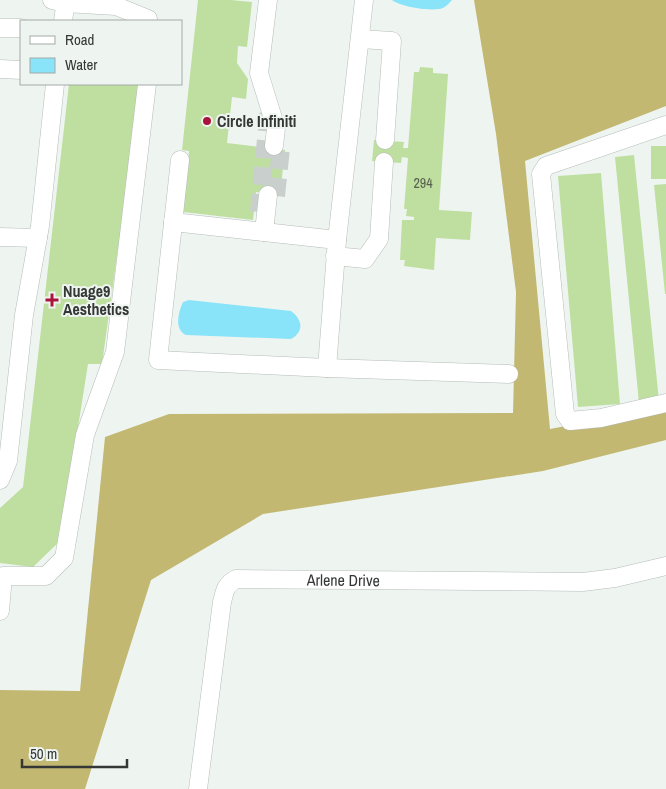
<svg xmlns="http://www.w3.org/2000/svg" width="666" height="789" font-family="'Archivo Narrow',sans-serif">
	<style>
		.forest { fill: #c2b872 }
		.water { fill: #89e3f9 }
		.building { fill: #bfdfa0 }
		.lines { fill: none; stroke-linecap: round; stroke-linejoin: round }
		.minor-tunnel { stroke: #c9cfcc; stroke-width: 18; stroke-dasharray: 18 9; stroke-linecap: butt }
		.minor-casing { stroke: #b6bcb8; stroke-width: 19 }
		.minor { stroke: #fff; stroke-width: 18 }
		.poi-dot { fill: #aa143a; stroke: #eef5f1; stroke-width: 2 }
		.labels { text-anchor: middle; stroke-width: 4; stroke-linejoin: round; paint-order: stroke }
		.number-label { font-size: 14px; fill: #586150 }
		.poi-label { font-size: 16px; font-weight: bold; fill: #353736; stroke: #eef5f1; text-anchor: start }
		.street-label { font-size: 16px; fill: #353736; stroke: #eef5f1 }
	</style>
	<rect width="100%" height="100%" fill="#eef5f1"/>
	<path class="forest" d="M 474,0 L 666,0 L 666,106 L 525,161 L 550,429 L 666,407 L 666,440 L 543,471 L 263,514 L 151,580 L 85,789 L 0,789 L 0,690 L 80,691 L 105,437 L 169,414 L 513,413 L 516,292 L 496,134 Z"/>
	<path class="water" d="M 392,0 L 452,0 C 449,3 447,6 443,8 C 432,12 401,7 392,0 Z
		M 189,300 L 291,311 C 302,319 305,331 291,339 L 186,335 C 174,329 178,313 183,302 Z"/>
	<path class="building" d="M 198,0 L 231,0 L 252,2 L 247,47 L 238,46 L 237,63 L 248,79 L 246,99 L 232,97 L 227,143 L 285,150 L 280,195 L 256,192 L 253,220 L 183,212 L 189,151 L 182,150 Z
		M 420,67 L 433,68 L 433,73 L 448,74 L 439,210 L 472,212 L 470,240 L 436,238 L 434,270 L 404,266 L 405,260 L 400,260 L 402,220 L 414,220 L 414,217 L 406,216 L 407,209 L 404,209 L 408,158 L 402,157 L 401,163 L 372,161 L 374,140 L 404,142 L 403,148 L 408,148 L 414,72 L 419,72 Z
		M 69,84 L 141,84 L 102,364 L 88,364 L 60,541 L 33,567 L 0,563 L 0,508 L 23,487 Z
		M 651,146 L 666,146 L 666,179 L 651,179 Z
		M 634,155 L 659,401 L 639,403 L 615,157 Z
		M 601,173 L 620,404 L 578,407 L 558,176 Z
		M 666,184 L 666,294 L 665,294 L 654,185 Z"/>
	<g class="lines">
		<path class="minor-tunnel" d="M 276,196 L 281,148
			M 259,212 L 269,108"/>
		<defs>
			<g id="minor">
				<path d="M 52,0 L 65,3 L 116,6 L 148,19 L 148,21"/>
				<path d="M 268,0 L 259,73 L 276,128 L 274,146"/>
				<path d="M 63,21 L 66,0"/>
				<path d="M 0,28 L 21,28"/>
				<path d="M 360,39 L 392,41 L 385,140"/>
				<path d="M 0,69 L 21,70"/>
				<path d="M 666,125 L 546,166 L 541,174 L 565,414 L 570,421 L 601,418 L 666,403"/>
				<path d="M 180,160 L 158,360 L 327,368 L 509,374"/>
				<path d="M 173,222 L 337,240"/>
				<path d="M 264,232 L 268,195"/>
				<path d="M 0,237 L 38,238"/>
				<path d="M 335,256 L 365,259 L 379,239 L 384,162"/>
				<path d="M 327,368 L 337,240 L 364,0"/>
				<path d="M 0,480 L 8,461 L 24,315 L 40,226 L 55,84"/>
				<path d="M 0,611 L 3,576 L 46,576 L 64,558 L 85,435 L 115,352 L 147,84"/>
				<path id="s1" d="M 198,789 L 222,602 C 225,591 225,585 236,579 L 583,582 L 615,578 L 666,566"/>
			</g>
		</defs>
		<use href="#minor" class="minor-casing"/>
		<use href="#minor" class="minor"/>
	</g>
	<g class="poi-dot">
		<circle cx="207" cy="121" r="5"/>
		<path d="M49.5 292.5h5v5h5v5h-5v5h-5v-5h-5v-5h5z"/>
	</g>
	<g class="labels">
		<g class="number-label">
			<text x="423" y="188">294</text>
		</g>
		<g class="poi-label">
			<text x="217" y="127">Circle Infiniti</text>
			<text x="63" y="297">Nuage9<tspan x="63" dy="18">Aesthetics</tspan></text>
		</g>
		<g class="street-label">
			<text dy="6" stroke="none"><textPath href="#s1" startOffset="324">Arlene Drive</textPath></text>
		</g>
	</g>
	<rect x="20" y="20" width="162" height="65" fill="#eef5f1" stroke="#a4a9a6"/>
	<rect x="30" y="36" width="25" height="8" fill="#ffffff" stroke="#a4a9a6"/>
	<text x="65" y="45" font-size="15" fill="#353736">Road</text>
	<rect x="30" y="58" width="25" height="15" fill="#89e3f9" stroke="#a4a9a6"/>
	<text x="65" y="70" font-size="15" fill="#353736">Water</text>
	<path d="M22 759v8h105v-8" fill="none" stroke="#353736" stroke-width="2.5"/>
	<text x="30" y="759" font-size="15" fill="#353736" stroke="#eef5f1" stroke-width="4" paint-order="stroke">50 m</text>
</svg>
